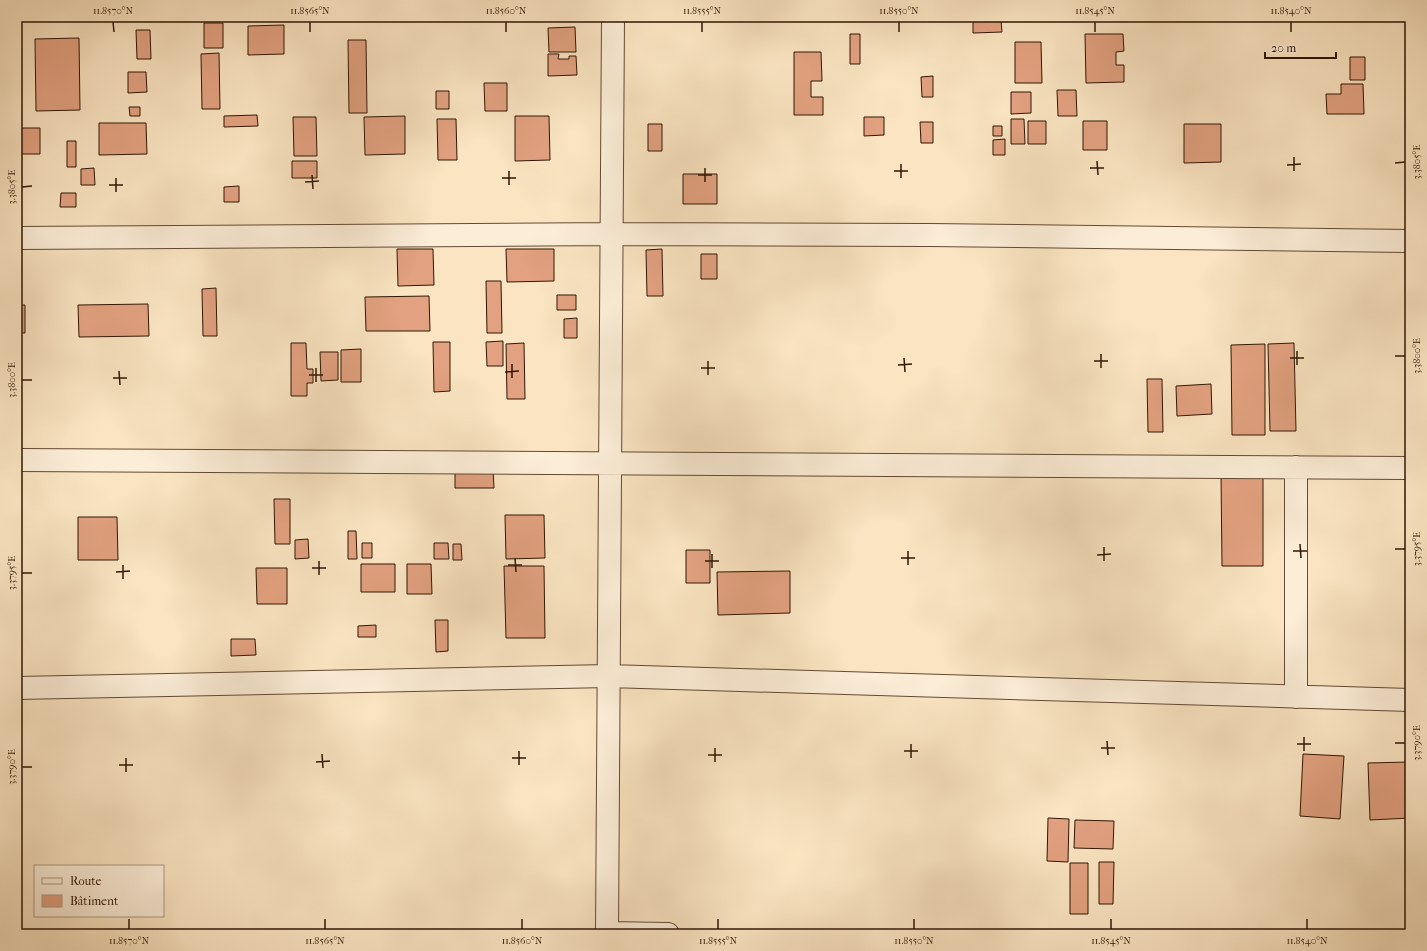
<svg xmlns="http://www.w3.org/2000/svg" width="1427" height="951" font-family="'IM FELL French Canon',serif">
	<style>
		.building { fill: #e2a180; stroke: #311604 }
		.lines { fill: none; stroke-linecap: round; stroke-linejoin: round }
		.minor-casing { stroke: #634a33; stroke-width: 24 }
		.minor { stroke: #fcedd7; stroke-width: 22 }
		.ticks { fill: none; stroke: #311604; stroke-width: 1.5 }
		.neatline { fill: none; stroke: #311604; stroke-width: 1.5 }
		.ticks-label { font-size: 10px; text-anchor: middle; fill: #311604 }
	</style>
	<rect width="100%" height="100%" fill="#fae4c1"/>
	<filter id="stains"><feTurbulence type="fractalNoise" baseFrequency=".005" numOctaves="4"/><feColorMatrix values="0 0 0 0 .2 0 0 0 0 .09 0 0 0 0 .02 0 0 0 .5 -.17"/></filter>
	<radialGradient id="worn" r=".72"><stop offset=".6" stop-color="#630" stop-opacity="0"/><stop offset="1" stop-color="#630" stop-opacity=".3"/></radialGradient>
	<path class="building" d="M 1001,20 L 1002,32 L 973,33 L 973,21 Z
		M 204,23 L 223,23 L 223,48 L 204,48 Z
		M 284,25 L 284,54 L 248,55 L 248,26 Z
		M 575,27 L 576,52 L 549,52 L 548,28 Z
		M 136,30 L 150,30 L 151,59 L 137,59 Z
		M 850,34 L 860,34 L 860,64 L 850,64 Z
		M 1085,34 L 1123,34 L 1124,51 L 1116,52 L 1116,65 L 1124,65 L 1124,82 L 1086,83 Z
		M 79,38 L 80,110 L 36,111 L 35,39 Z
		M 348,40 L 366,40 L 367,113 L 349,113 Z
		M 1015,42 L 1041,42 L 1042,83 L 1015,83 Z
		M 794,52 L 821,52 L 822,81 L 811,81 L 811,97 L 823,97 L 823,115 L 794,115 Z
		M 219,53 L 220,109 L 202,109 L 201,54 Z
		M 548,54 L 559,54 L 558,59 L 569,59 L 569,56 L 576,56 L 577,75 L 548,76 Z
		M 1350,57 L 1365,57 L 1365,80 L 1350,80 Z
		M 128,72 L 146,72 L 147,92 L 128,93 Z
		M 933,76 L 933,97 L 922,97 L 921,77 Z
		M 484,83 L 507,83 L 507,111 L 485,111 Z
		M 1341,84 L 1363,84 L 1364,114 L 1327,114 L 1326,94 L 1341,94 Z
		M 1057,90 L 1076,90 L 1077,116 L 1058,116 Z
		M 436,91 L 449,91 L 449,109 L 436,109 Z
		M 1011,92 L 1031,92 L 1031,113 L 1011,114 Z
		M 129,107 L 140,107 L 140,116 L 130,116 Z
		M 257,115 L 258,126 L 224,127 L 224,116 Z
		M 405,116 L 405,154 L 365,155 L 364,117 Z
		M 515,116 L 549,116 L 550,160 L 515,161 Z
		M 293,117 L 316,117 L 317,156 L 294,156 Z
		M 864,117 L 884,117 L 884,135 L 864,136 Z
		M 437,119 L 456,119 L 457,160 L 438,160 Z
		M 1011,119 L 1024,119 L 1025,144 L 1011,144 Z
		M 1028,121 L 1046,121 L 1046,144 L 1028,144 Z
		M 1083,121 L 1107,121 L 1107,150 L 1083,150 Z
		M 920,122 L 933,122 L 933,143 L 921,143 Z
		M 99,123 L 146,123 L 147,154 L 99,155 Z
		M 648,124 L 662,124 L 662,151 L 648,151 Z
		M 1184,124 L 1221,124 L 1221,162 L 1184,163 Z
		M 993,126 L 1002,126 L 1002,136 L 993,136 Z
		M 17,128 L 40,128 L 40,154 L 17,154 Z
		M 1005,139 L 1005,155 L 993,155 L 993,140 Z
		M 67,141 L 76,141 L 76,167 L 67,167 Z
		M 292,161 L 317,161 L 317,178 L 292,178 Z
		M 94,168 L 95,185 L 81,185 L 81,169 Z
		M 683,174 L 717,174 L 717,204 L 683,204 Z
		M 239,186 L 239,202 L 224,202 L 224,187 Z
		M 61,193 L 76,193 L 76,207 L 60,207 Z
		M 397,249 L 433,249 L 434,285 L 398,286 Z
		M 506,249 L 554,249 L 554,281 L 507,282 Z
		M 662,249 L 663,296 L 647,296 L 646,250 Z
		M 701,254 L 717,254 L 717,279 L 701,279 Z
		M 486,281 L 501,281 L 502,333 L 487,333 Z
		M 216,288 L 217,336 L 203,336 L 202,289 Z
		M 557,295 L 576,295 L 576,310 L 557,310 Z
		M 429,296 L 430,331 L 366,331 L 365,297 Z
		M 148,304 L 149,336 L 79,337 L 78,305 Z
		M 17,305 L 25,305 L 25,333 L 17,333 Z
		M 577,318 L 577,338 L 564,338 L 564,319 Z
		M 503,341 L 503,366 L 487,366 L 486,342 Z
		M 433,342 L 450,342 L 450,391 L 434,392 Z
		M 291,343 L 306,343 L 307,369 L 313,369 L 313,383 L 307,383 L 307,396 L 291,396 Z
		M 524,343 L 525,399 L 507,399 L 506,344 Z
		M 1294,343 L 1296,431 L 1270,431 L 1268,344 Z
		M 1265,344 L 1265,435 L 1232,435 L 1231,345 Z
		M 361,349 L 361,382 L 341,382 L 341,350 Z
		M 320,352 L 338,352 L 338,380 L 321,381 Z
		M 1147,379 L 1162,379 L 1163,432 L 1148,432 Z
		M 1211,384 L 1212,414 L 1177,416 L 1176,386 Z
		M 493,470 L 494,488 L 455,488 L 455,471 Z
		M 1221,474 L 1263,474 L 1263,566 L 1222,566 Z
		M 274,499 L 290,499 L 290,544 L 275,544 Z
		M 505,515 L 544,515 L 545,558 L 506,559 Z
		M 78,517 L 117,517 L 118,560 L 78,560 Z
		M 348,531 L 356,531 L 357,559 L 348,559 Z
		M 308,539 L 309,558 L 295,559 L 295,540 Z
		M 362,543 L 372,543 L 372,558 L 362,558 Z
		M 434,543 L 448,543 L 449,559 L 434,559 Z
		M 453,544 L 461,544 L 462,560 L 453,560 Z
		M 686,550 L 710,550 L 710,583 L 686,583 Z
		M 361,564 L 395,564 L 395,592 L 361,592 Z
		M 407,564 L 431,564 L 432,594 L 407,594 Z
		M 504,566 L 544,566 L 545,638 L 506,638 Z
		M 256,568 L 287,568 L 287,604 L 257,604 Z
		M 790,571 L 790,613 L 718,615 L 717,572 Z
		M 435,620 L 448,620 L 448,651 L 436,652 Z
		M 376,625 L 376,637 L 358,637 L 358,626 Z
		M 231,639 L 255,639 L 256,655 L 231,656 Z
		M 1303,754 L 1344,756 L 1340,819 L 1300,816 Z
		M 1409,762 L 1410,818 L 1370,820 L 1368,763 Z
		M 1048,818 L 1069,819 L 1068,862 L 1047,861 Z
		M 1075,820 L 1114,821 L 1113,849 L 1074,848 Z
		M 1099,862 L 1114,862 L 1113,904 L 1099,904 Z
		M 1070,863 L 1088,863 L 1088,914 L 1070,914 Z"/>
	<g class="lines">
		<defs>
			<path id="minor" d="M 17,238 L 612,234 L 929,235 L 1410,241
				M 17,460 L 1410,468
				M 17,688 L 609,676 L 1410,700
				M 1296,697 L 1296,467
				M 607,933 L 668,934
				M 607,934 L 613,17"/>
		</defs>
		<use href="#minor" class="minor-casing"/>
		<use href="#minor" class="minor"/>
	</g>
	<path class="ticks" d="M 113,22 L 114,32M 310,22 L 310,32M 506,22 L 506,32M 702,22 L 702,32M 899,22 L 899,32M 1095,22 L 1095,32M 1291,22 L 1291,32M 1294,157 L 1294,171M 1097,161 L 1098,175M 1395,163 L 1405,162M 901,164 L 901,178M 1287,165 L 1301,164M 705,168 L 705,182M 1090,168 L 1104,168M 509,171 L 509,185M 894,171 L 908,171M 312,175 L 313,189M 698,175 L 712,175M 116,178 L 116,192M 502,178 L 516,178M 305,182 L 319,181M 109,185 L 123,185M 22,187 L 32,186M 1297,351 L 1297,365M 1101,354 L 1101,368M 1395,356 L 1405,356M 904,358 L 905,372M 1290,358 L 1304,358M 708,361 L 708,375M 1094,361 L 1108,361M 512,364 L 512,378M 898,365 L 912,364M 316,368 L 316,382M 701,368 L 715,368M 119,371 L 120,385M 505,372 L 519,371M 309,375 L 323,375M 113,378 L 127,378M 22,380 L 32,380M 1300,544 L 1301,558M 1104,547 L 1104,561M 1395,549 L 1405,549M 908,551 L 908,565M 1293,551 L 1307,551M 712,554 L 712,568M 1097,555 L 1111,554M 515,558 L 516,572M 901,558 L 915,558M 319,561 L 319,575M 705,561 L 719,561M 123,565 L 123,579M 508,565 L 522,565M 312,568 L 326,568M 116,572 L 130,571M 22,573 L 32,573M 1304,737 L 1304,751M 1107,741 L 1108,755M 1395,743 L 1405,743M 911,744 L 911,758M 1297,744 L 1311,744M 715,748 L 715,762M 1101,748 L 1115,748M 519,751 L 519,765M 904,751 L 918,751M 322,754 L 323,768M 708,755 L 722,755M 126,758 L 126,772M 512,758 L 526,758M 316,762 L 330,761M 119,765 L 133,765M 22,767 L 32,767M 129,919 L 129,929M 325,919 L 325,929M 522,919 L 522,929M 718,919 L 718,929M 914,919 L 914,929M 1111,919 L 1111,929M 1307,919 L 1307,929"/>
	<rect width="1427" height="951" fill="none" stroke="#fae4c1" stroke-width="44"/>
	<rect x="34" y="865" width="130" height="52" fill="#fcedd7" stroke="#ab9783"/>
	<rect x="42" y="878" width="20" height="6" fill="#fcedd7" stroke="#ab9783"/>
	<text x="70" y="885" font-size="12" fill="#311604">Route</text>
	<rect x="42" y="895" width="20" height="12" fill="#e2a180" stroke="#ab9783"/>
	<text x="70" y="905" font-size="12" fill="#311604">Bâtiment</text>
	<path d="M1265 52v6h71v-6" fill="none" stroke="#311604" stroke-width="2"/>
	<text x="1271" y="52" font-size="12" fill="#311604" stroke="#fcedd7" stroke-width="3" paint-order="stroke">20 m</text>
	<rect x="22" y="22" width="1383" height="907" class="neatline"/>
	<g class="ticks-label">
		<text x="113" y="14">11.8570°N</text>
		<text x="310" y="14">11.8565°N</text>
		<text x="506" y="14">11.8560°N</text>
		<text x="702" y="14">11.8555°N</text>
		<text x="899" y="14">11.8550°N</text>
		<text x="1095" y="14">11.8545°N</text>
		<text x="1291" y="14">11.8540°N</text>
		<text transform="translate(1416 162) rotate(-90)" y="4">3.3805°E</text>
		<text transform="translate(11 187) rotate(-90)" y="4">3.3805°E</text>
		<text transform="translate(1416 356) rotate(-90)" y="4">3.3800°E</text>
		<text transform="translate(11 380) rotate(-90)" y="4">3.3800°E</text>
		<text transform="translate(1416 549) rotate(-90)" y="4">3.3795°E</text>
		<text transform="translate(11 573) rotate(-90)" y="4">3.3795°E</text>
		<text transform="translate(1416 743) rotate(-90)" y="4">3.3790°E</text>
		<text transform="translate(11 767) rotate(-90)" y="4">3.3790°E</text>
		<text x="129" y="944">11.8570°N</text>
		<text x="325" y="944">11.8565°N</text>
		<text x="522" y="944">11.8560°N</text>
		<text x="718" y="944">11.8555°N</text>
		<text x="914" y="944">11.8550°N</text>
		<text x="1111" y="944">11.8545°N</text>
		<text x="1307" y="944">11.8540°N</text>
	</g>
	<rect width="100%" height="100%" filter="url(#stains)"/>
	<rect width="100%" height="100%" fill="url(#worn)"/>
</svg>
